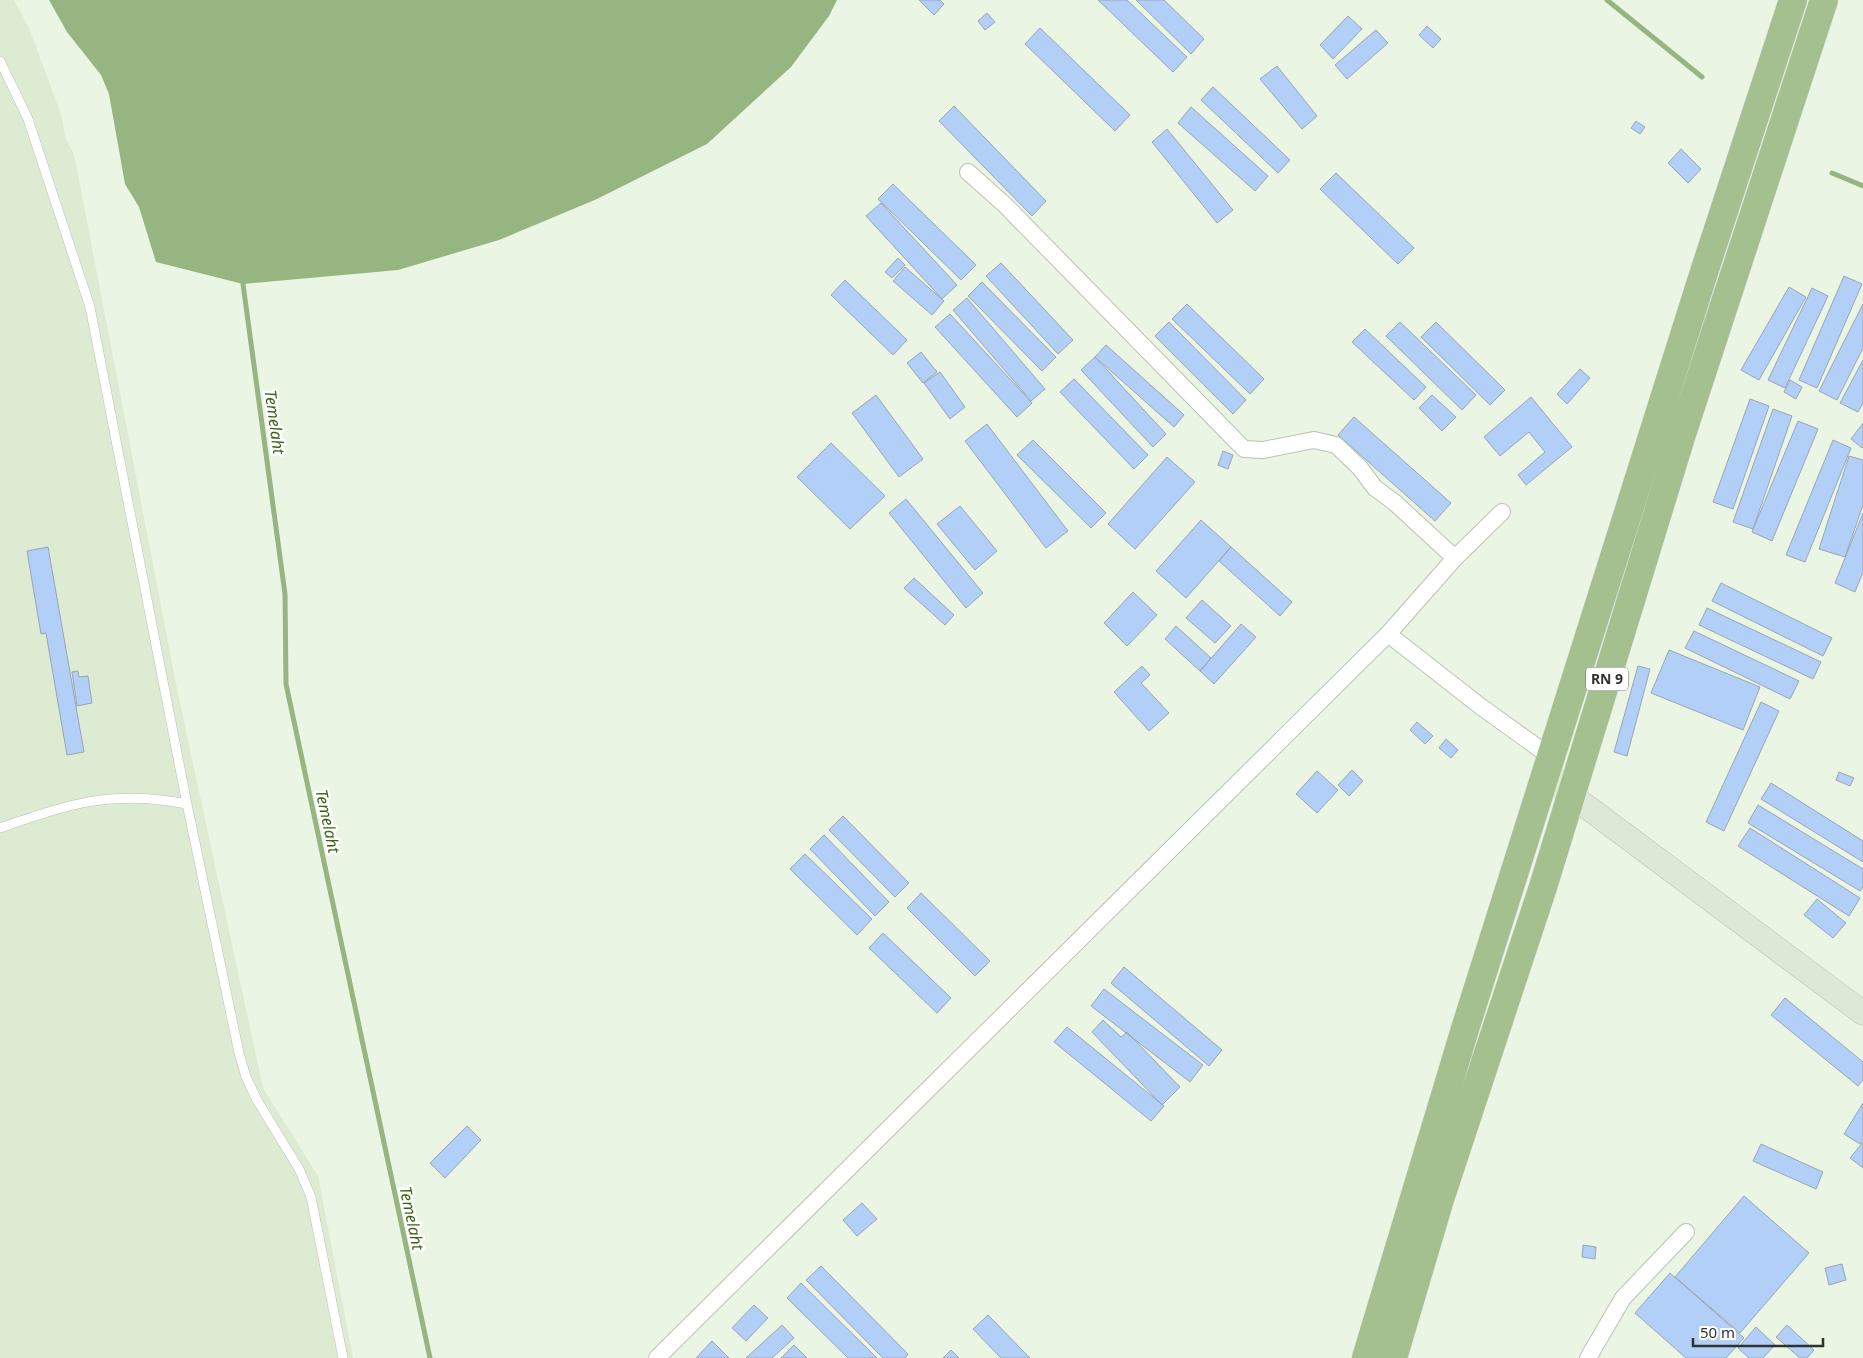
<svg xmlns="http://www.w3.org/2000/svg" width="1863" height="1358" font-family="'Noto Sans',sans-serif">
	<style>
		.built { fill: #ddebd3 }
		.water { fill: #96b580 }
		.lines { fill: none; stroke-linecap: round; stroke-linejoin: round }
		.stream { stroke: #96b580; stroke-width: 5 }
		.building { fill: #b1cff7; stroke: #9aa5b4 }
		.service-casing { stroke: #b9c3b3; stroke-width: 10 }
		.minor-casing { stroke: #b9c3b3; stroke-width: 18 }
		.secondary-casing { stroke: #b9c3b3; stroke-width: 25 }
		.trunk-casing { stroke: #dadad9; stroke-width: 29 }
		.service { stroke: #fff; stroke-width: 9 }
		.minor { stroke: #fff; stroke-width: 16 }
		.secondary { stroke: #dde8d5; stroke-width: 24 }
		.trunk { stroke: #a4c08f; stroke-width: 28 }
		.labels { text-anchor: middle; stroke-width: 5; stroke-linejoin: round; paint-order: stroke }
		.shield { fill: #fff; stroke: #6d706c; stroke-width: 1 }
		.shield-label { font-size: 14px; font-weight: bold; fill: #2f332d }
		.water-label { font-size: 16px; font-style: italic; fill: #3b6015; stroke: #fff }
	</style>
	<rect width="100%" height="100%" fill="#ebf5e4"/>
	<path class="built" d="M 0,0 L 14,0 L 29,28 L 61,114 L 66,140 L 74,154 L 177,689 L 263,1088 L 318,1176 L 353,1358 L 0,1358 Z"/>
	<path class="water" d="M 49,0 L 837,0 L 829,16 L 791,67 L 707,144 L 597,199 L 499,240 L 398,270 L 243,284 L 156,262 L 139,207 L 125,184 L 109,94 L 101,75 L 67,32 Z"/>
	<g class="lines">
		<path class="stream" d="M 1607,0 L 1702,77
			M 1832,173 L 1863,186
			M 243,284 L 285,594 L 286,684 L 430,1358"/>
	</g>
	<path class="building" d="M 919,0 L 940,0 L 944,4 L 934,15 Z
		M 1098,0 L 1127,0 L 1187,57 L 1173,72 Z
		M 1136,0 L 1164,0 L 1204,39 L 1191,54 Z
		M 987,13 L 995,22 L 985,30 L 978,21 Z
		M 1348,16 L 1362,29 L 1333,59 L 1320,45 Z
		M 1427,26 L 1441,39 L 1433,48 L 1419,35 Z
		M 1040,28 L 1130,115 L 1115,131 L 1025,44 Z
		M 1376,30 L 1388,43 L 1347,79 L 1335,65 Z
		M 1277,66 L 1317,116 L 1302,129 L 1260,79 Z
		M 1213,87 L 1290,160 L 1278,173 L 1201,100 Z
		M 954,106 L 1046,201 L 1032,216 L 939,121 Z
		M 1191,107 L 1268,176 L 1255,191 L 1178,123 Z
		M 1636,121 L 1645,127 L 1640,134 L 1631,128 Z
		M 1167,129 L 1233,210 L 1217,223 L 1152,142 Z
		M 1681,149 L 1701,169 L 1688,183 L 1668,163 Z
		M 1336,173 L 1414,248 L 1398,264 L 1320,189 Z
		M 893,184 L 976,265 L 961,280 L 878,199 Z
		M 881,203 L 957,285 L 942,299 L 866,216 Z
		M 898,258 L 905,265 L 892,278 L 885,272 Z
		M 1001,263 L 1073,340 L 1058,354 L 986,276 Z
		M 905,267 L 944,301 L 932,315 L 893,281 Z
		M 1844,276 L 1862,284 L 1817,388 L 1799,380 Z
		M 845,280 L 907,340 L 893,355 L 831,295 Z
		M 982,282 L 1056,357 L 1042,371 L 968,296 Z
		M 1789,287 L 1806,297 L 1759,380 L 1741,370 Z
		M 1812,288 L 1828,296 L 1785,388 L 1768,380 Z
		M 967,298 L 1045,389 L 1031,401 L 953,310 Z
		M 1187,304 L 1264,379 L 1250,394 L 1172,319 Z
		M 1863,304 L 1863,348 L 1837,400 L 1819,391 Z
		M 950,314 L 1032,403 L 1017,417 L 935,327 Z
		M 1169,322 L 1246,400 L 1233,414 L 1155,336 Z
		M 1400,322 L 1476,395 L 1462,410 L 1386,336 Z
		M 1436,322 L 1505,390 L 1490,405 L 1421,337 Z
		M 1365,329 L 1426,387 L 1414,400 L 1352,342 Z
		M 1106,345 L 1184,415 L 1174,427 L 1095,357 Z
		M 921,352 L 937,372 L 923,383 L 907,363 Z
		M 1095,357 L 1166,434 L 1153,447 L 1081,370 Z
		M 1863,360 L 1863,403 L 1858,412 L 1840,403 Z
		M 1580,369 L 1590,378 L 1567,404 L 1557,394 Z
		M 940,372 L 965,407 L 950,419 L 924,383 Z
		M 1074,379 L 1148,455 L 1134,469 L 1060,392 Z
		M 1790,380 L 1802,387 L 1796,399 L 1784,392 Z
		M 876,395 L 923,459 L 899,477 L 852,413 Z
		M 1432,395 L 1456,417 L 1442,431 L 1419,408 Z
		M 1531,397 L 1572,447 L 1526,485 L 1518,475 L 1545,452 L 1529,432 L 1500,456 L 1484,437 Z
		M 1750,399 L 1769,406 L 1733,509 L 1713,502 Z
		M 1773,409 L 1792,416 L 1753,529 L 1733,522 Z
		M 1354,417 L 1451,503 L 1435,521 L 1338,435 Z
		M 1798,421 L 1818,429 L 1772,541 L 1752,532 Z
		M 1863,423 L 1863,446 L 1862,448 L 1851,439 Z
		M 987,424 L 1068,531 L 1046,548 L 965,441 Z
		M 1033,440 L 1106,513 L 1091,528 L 1017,455 Z
		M 1833,440 L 1851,448 L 1805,562 L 1786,555 Z
		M 831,443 L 885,496 L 850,529 L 797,477 Z
		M 1223,451 L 1233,455 L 1228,469 L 1218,465 Z
		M 1849,456 L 1863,460 L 1863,505 L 1845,557 L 1819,549 Z
		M 1167,457 L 1195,482 L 1135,549 L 1108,524 Z
		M 906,499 L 983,593 L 966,608 L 889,513 Z
		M 960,506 L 997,551 L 975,570 L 937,524 Z
		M 1863,513 L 1863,572 L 1855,592 L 1835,583 Z
		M 1201,520 L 1231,547 L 1186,598 L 1156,571 Z
		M 48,547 L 84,752 L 67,755 L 46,633 L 41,634 L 27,551 Z
		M 1231,547 L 1292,602 L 1280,616 L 1219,561 Z
		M 914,578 L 954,615 L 945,625 L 904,588 Z
		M 1721,583 L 1832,638 L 1823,656 L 1712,601 Z
		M 1133,592 L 1157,615 L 1127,646 L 1104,623 Z
		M 1202,600 L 1231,626 L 1215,643 L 1186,618 Z
		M 1707,608 L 1821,662 L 1813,679 L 1699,625 Z
		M 1241,624 L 1256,637 L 1214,684 L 1200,671 Z
		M 1176,626 L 1211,658 L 1200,671 L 1165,639 Z
		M 1694,631 L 1799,681 L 1790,699 L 1685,648 Z
		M 1669,650 L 1760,687 L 1743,730 L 1651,693 Z
		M 1142,666 L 1150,675 L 1141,683 L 1169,713 L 1149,731 L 1114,692 Z
		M 1638,666 L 1650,669 L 1627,756 L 1614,752 Z
		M 78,671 L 79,677 L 88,676 L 92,703 L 77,706 L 72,672 Z
		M 1761,702 L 1779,711 L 1724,831 L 1706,822 Z
		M 1417,722 L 1433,736 L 1425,744 L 1410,730 Z
		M 1446,739 L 1458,750 L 1451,758 L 1439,748 Z
		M 1352,770 L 1363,781 L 1349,796 L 1338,785 Z
		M 1317,771 L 1338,790 L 1317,813 L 1296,794 Z
		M 1839,772 L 1854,778 L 1850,786 L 1836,780 Z
		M 1771,783 L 1863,841 L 1863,862 L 1761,799 Z
		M 1758,805 L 1863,869 L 1863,887 L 1860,891 L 1748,823 Z
		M 843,816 L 909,883 L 895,897 L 829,830 Z
		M 1750,828 L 1860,898 L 1849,916 L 1738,846 Z
		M 824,835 L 889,902 L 875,916 L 810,849 Z
		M 805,854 L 872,919 L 857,935 L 790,869 Z
		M 921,893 L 990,961 L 975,976 L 907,908 Z
		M 1817,899 L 1846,923 L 1833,938 L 1804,915 Z
		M 883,933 L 951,998 L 937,1013 L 869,948 Z
		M 1124,967 L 1222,1050 L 1209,1066 L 1111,983 Z
		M 1104,989 L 1203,1065 L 1190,1082 L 1091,1006 Z
		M 1785,998 L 1863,1062 L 1863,1080 L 1858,1086 L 1771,1015 Z
		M 1103,1020 L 1121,1037 L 1127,1032 L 1180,1087 L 1162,1105 L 1092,1032 Z
		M 1067,1027 L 1164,1106 L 1151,1121 L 1054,1042 Z
		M 1863,1103 L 1863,1139 L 1860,1144 L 1844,1134 Z
		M 467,1126 L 481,1140 L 445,1178 L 430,1163 Z
		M 1863,1142 L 1863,1168 L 1850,1158 Z
		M 1761,1144 L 1823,1172 L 1816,1189 L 1753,1161 Z
		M 1744,1196 L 1809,1253 L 1740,1333 L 1675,1277 Z
		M 862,1203 L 877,1219 L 857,1236 L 843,1220 Z
		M 1583,1245 L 1596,1247 L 1595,1259 L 1582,1257 Z
		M 1842,1264 L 1846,1280 L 1829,1285 L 1825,1268 Z
		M 821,1266 L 908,1354 L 905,1358 L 883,1358 L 806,1280 Z
		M 1670,1273 L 1744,1338 L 1726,1358 L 1686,1358 L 1635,1313 Z
		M 801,1283 L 877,1358 L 848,1358 L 787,1298 Z
		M 754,1305 L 768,1318 L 746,1341 L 732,1328 Z
		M 988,1315 L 1030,1358 L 1001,1358 L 973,1329 Z
		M 782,1325 L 794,1338 L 772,1358 L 746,1358 Z
		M 1787,1325 L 1814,1350 L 1807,1358 L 1800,1358 L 1776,1337 Z
		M 1756,1327 L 1775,1345 L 1763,1358 L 1749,1358 L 1738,1348 Z
		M 712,1341 L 729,1358 L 696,1358 Z
		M 794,1345 L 807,1358 L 781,1358 Z
		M 951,1350 L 959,1358 L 943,1358 Z"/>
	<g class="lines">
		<defs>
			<path id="service" d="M 0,61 L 28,119 L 90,307 L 187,804 L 239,1053 L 246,1077 L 257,1100 L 299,1169 L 311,1197 L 343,1358
				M 0,828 C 69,804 112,789 187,804"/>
			<path id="minor" d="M 968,172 L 1005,205 L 1244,449 L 1263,450 L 1314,440 L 1336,445 L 1360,468 L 1375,488 L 1394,502 L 1455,558
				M 1388,634 L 1480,706 L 1551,757
				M 657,1358 L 1388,634 L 1455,558 L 1502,512
				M 1588,1358 L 1623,1298 L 1686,1232"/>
			<path id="secondary" d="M 1546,771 L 1571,795 L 1863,1013"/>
			<path id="trunk" d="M 1366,1358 L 1465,1029 L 1705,269 L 1793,0
				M 1393,1358 L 1440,1199 L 1543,887 L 1681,437 L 1824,0"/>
		</defs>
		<use href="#service" class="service-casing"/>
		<use href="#minor" class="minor-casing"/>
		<use href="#secondary" class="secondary-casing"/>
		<use href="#trunk" class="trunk-casing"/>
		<use href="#service" class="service"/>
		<use href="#minor" class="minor"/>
		<use href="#secondary" class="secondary"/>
		<use href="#trunk" class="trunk"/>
	</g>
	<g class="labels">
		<rect class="shield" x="1586" y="667.5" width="42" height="23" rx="4"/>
		<g class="shield-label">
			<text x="1607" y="684">RN 9</text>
		</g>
		<g class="water-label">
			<text transform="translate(275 422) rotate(82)" y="6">Temelaht</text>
			<text transform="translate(328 821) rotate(78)" y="6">Temelaht</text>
			<text transform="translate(412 1218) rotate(78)" y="6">Temelaht</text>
		</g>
	</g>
	<path d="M1693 1338v8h130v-8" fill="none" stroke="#2f332d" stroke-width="2.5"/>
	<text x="1700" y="1338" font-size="15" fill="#2f332d" stroke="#ffffff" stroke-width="4" paint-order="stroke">50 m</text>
</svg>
